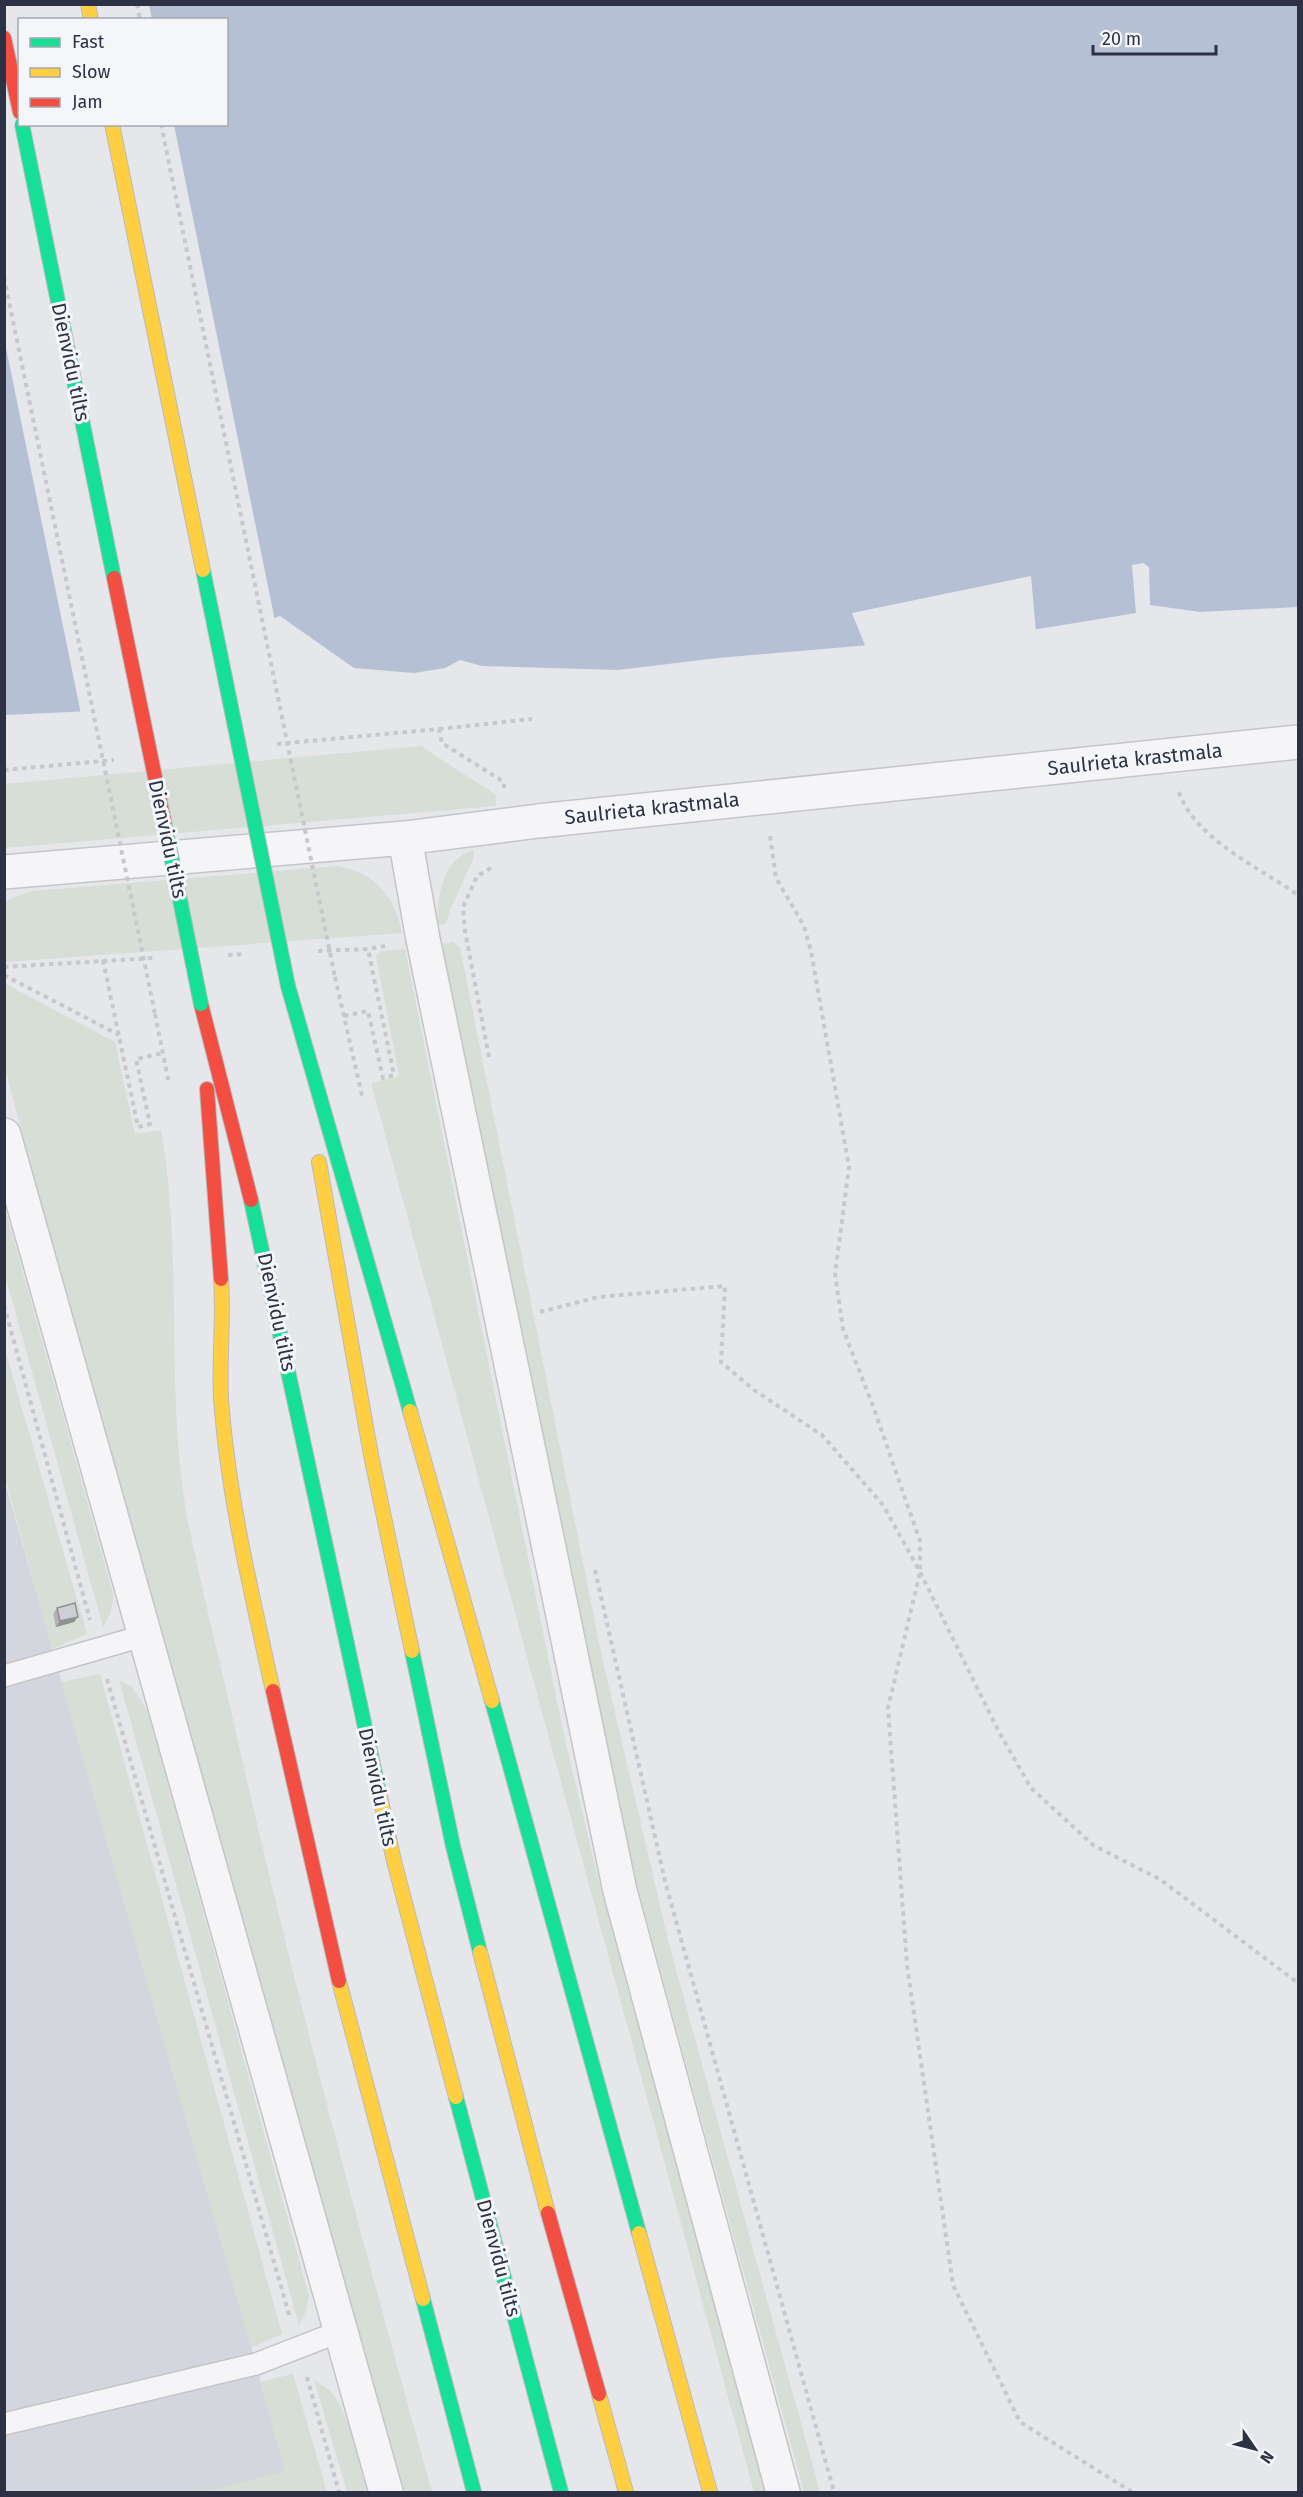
<svg xmlns="http://www.w3.org/2000/svg" width="1303" height="2497" font-family="'Fira Sans',sans-serif">
	<style>
		.built { fill: #d4d6dd }
		.green { fill: #d6ded6 }
		.water { fill: #b5c0d4; fill-rule: evenodd }
		.pier { fill: #e6e7ea }
		.lines { fill: none; stroke-linecap: round; stroke-linejoin: round }
		.lane-casing { stroke: #c4c5c8; stroke-width: 24 }
		.street-casing { stroke: #c4c5c8; stroke-width: 36 }
		.fast-casing { stroke: #b8babf; stroke-width: 16 }
		.slow-casing { stroke: #b8babf; stroke-width: 16 }
		.jam-casing { stroke: #b8babf; stroke-width: 16 }
		.path { stroke: #c7c8cc; stroke-width: 4; stroke-dasharray: 4.5 4.5; stroke-linecap: butt }
		.lane { stroke: #f5f5f7; stroke-width: 21 }
		.street { stroke: #f5f5f7; stroke-width: 33 }
		.fast { stroke: #16e098; stroke-width: 14 }
		.slow { stroke: #ffcf43; stroke-width: 14 }
		.jam { stroke: #f24e42; stroke-width: 14 }
		.fast-bridge-casing { stroke: #b8babf; stroke-width: 16; stroke-linecap: butt }
		.slow-bridge-casing { stroke: #b8babf; stroke-width: 16; stroke-linecap: butt }
		.jam-bridge-casing { stroke: #b8babf; stroke-width: 16; stroke-linecap: butt }
		.path-bridge { stroke: #c7c8cc; stroke-width: 4; stroke-dasharray: 4.5 4.5; stroke-linecap: butt }
		.fast-bridge { stroke: #16e098; stroke-width: 14 }
		.slow-bridge { stroke: #ffcf43; stroke-width: 14 }
		.jam-bridge { stroke: #f24e42; stroke-width: 14 }
		.wall { fill: #b1b2b5 }
		.shaded-wall { fill: #909193 }
		.building { fill: #cecfd2; stroke: #909193; stroke-width: 1.5 }
		.labels { text-anchor: middle; stroke-width: 6; stroke-linejoin: round; paint-order: stroke }
		.street-label { font-size: 20px; fill: #2c3244; stroke: #f4f6f9 }
	</style>
	<rect width="100%" height="100%" fill="#e6e7ea"/>
	<path class="built" d="M 4,1479 L 256,2364 L 291,2492 L 5,2492 Z"/>
	<path class="green" d="M 421,746 L 496,795 L 496,806 L 5,848 L 5,784 Z
		M 474,850 L 473,859 L 450,910 L 446,924 L 438,925 C 437,897 442,858 474,850 Z
		M 337,866 C 375,873 395,896 402,933 L 5,962 L 5,903 L 11,898 L 32,891 Z
		M 453,942 L 460,947 L 602,1657 L 670,1948 L 820,2492 L 804,2492 L 637,1885 L 595,1701 L 441,944 Z
		M 405,949 L 563,1731 L 596,1870 L 635,2016 L 642,2032 L 766,2492 L 754,2492 L 371,1083 L 399,1076 L 376,956 L 381,951 Z
		M 4,983 L 115,1042 L 135,1134 L 161,1130 C 184,1259 164,1392 188,1521 C 201,1587 218,1653 233,1719 C 291,1979 361,2236 432,2492 L 405,2492 L 153,1615 L 5,1069 Z
		M 4,1205 L 114,1597 L 110,1614 L 103,1627 L 5,1275 Z
		M 4,1346 L 87,1634 L 52,1649 L 5,1478 Z
		M 100,1674 L 282,2334 L 251,2348 L 61,1682 Z
		M 119,1680 L 132,1687 L 148,1712 L 309,2296 L 306,2311 L 299,2325 Z
		M 293,2374 L 327,2492 L 202,2492 L 285,2471 L 260,2382 Z
		M 314,2380 C 320,2384 328,2388 333,2394 C 352,2421 358,2461 367,2492 L 347,2492 Z"/>
	<path class="water" d="M 5,5 L 1298,5 L 1298,607 L 1200,612 L 1150,605 L 1149,567 L 1143,563 L 1132,565 L 1136,613 L 1020,632 L 1016,611 L 881,644 L 718,658 L 618,670 L 482,666 L 460,660 L 445,668 L 414,673 L 354,668 L 280,616 L 230,635 L 160,669 L 92,711 L 5,715 ZM 20,20 L 226,20 L 226,124 L 20,124 Z"/>
	<path class="pier" d="M 5,5 L 149,5 L 152,19 L 20,20 L 20,124 L 174,125 L 275,621 L 231,638 L 212,652 L 201,654 L 161,671 L 93,713 L 81,714 L 4,338 Z
		M 1031,576 L 1036,633 L 1018,635 L 1013,614 L 882,647 L 866,648 L 852,613 Z"/>
	<g class="lines">
		<defs>
			<path id="lane" d="M 4,1676 L 146,1635
				M 4,2424 L 256,2364 L 341,2331"/>
			<path id="street" d="M 405,838 L 423,939 L 620,1891 L 783,2492
				M 4,872 L 405,838 L 538,821 L 1298,742
				M 4,1135 L 386,2492"/>
			<path id="fast" d="M 288,986 L 410,1411
				M 251,1200 L 379,1792
				M 412,1651 L 453,1846 L 480,1952
				M 492,1701 L 639,2233
				M 456,2097 L 561,2492
				M 423,2299 L 474,2492"/>
			<path id="slow" d="M 88,4 L 91,20
				M 319,1162 L 371,1455 L 412,1651
				M 221,1279 C 224,1319 219,1359 221,1398 C 228,1497 252,1595 273,1691
				M 410,1411 L 492,1701
				M 379,1792 L 394,1861 L 456,2097
				M 480,1952 L 548,2213
				M 339,1981 L 423,2299
				M 639,2233 L 710,2492
				M 599,2394 L 626,2492"/>
			<path id="jam" d="M 4,38 L 20,112
				M 201,1004 L 251,1200
				M 207,1089 L 221,1279
				M 273,1691 L 339,1981
				M 548,2213 L 599,2394"/>
		</defs>
		<use href="#lane" class="lane-casing"/>
		<use href="#street" class="street-casing"/>
		<use href="#fast" class="fast-casing"/>
		<use href="#slow" class="slow-casing"/>
		<use href="#jam" class="jam-casing"/>
		<path class="path" d="M 137,4 L 140,20
			M 439,729 L 532,719
			M 277,744 L 439,729 L 442,743 L 504,782 L 504,788
			M 4,770 L 114,760
			M 1179,792 C 1195,839 1260,868 1298,895
			M 770,836 L 776,878 L 804,926 L 811,951 L 849,1167 L 835,1274 L 843,1329 L 873,1406 L 920,1541 L 920,1572 L 888,1708 L 907,1965 L 953,2285 L 1020,2422 L 1132,2492
			M 318,951 L 368,949 L 385,946
			M 228,955 L 244,954
			M 103,960 L 138,1127 L 150,1124 L 136,1059 L 163,1053
			M 4,967 L 154,958
			M 4,975 L 119,1035
			M 335,977 L 363,1100
			M 155,1014 L 169,1084
			M 344,1016 L 368,1011 L 383,1078 L 394,1075 L 368,949
			M 489,1057 L 465,931 L 463,907 L 477,876 L 491,868
			M 4,1305 L 90,1620
			M 540,1312 L 598,1297 L 725,1286 L 721,1362 L 754,1390 L 822,1435 L 883,1505 L 920,1572 L 999,1732 L 1031,1788 L 1093,1845 L 1161,1880 L 1298,1983
			M 595,1570 L 665,1881 L 834,2492
			M 107,1679 L 290,2318
			M 307,2377 L 339,2492"/>
		<use href="#lane" class="lane"/>
		<use href="#street" class="street"/>
		<use href="#fast" class="fast"/>
		<use href="#slow" class="slow"/>
		<use href="#jam" class="jam"/>
		<defs>
			<path id="fast-bridge" d="M 22,124 L 114,578
				M 203,570 L 288,986
				M 164,821 L 201,1004"/>
			<path id="slow-bridge" d="M 112,124 L 203,570"/>
			<path id="jam-bridge" d="M 114,578 L 164,821"/>
		</defs>
		<use href="#fast-bridge" class="fast-bridge-casing"/>
		<use href="#slow-bridge" class="slow-bridge-casing"/>
		<use href="#jam-bridge" class="jam-bridge-casing"/>
		<path class="path-bridge" d="M 161,124 L 335,977
			M 4,277 L 155,1014"/>
		<use href="#fast-bridge" class="fast-bridge"/>
		<use href="#slow-bridge" class="slow-bridge"/>
		<use href="#jam-bridge" class="jam-bridge"/>
	</g>
	<path class="wall" d="M 57,1608 L 74,1622 L 56,1627 L 53,1614 Z"/>
	<path class="shaded-wall" d="M 78,1617 L 74,1622 L 56,1627 L 60,1621 Z"/>
	<path class="building" d="M 75,1603 L 78,1617 L 60,1621 L 57,1608 Z"/>
	<g class="labels">
		<g class="street-label">
			<text transform="translate(71 362) rotate(78)" y="7">Dienvidu tilts</text>
			<text transform="translate(1135 759) rotate(-6)" y="7">Saulrieta krastmala</text>
			<text transform="translate(652 808) rotate(-6)" y="7">Saulrieta krastmala</text>
			<text transform="translate(168 839) rotate(78)" y="7">Dienvidu tilts</text>
			<text transform="translate(277 1312) rotate(78)" y="7">Dienvidu tilts</text>
			<text transform="translate(378 1787) rotate(78)" y="7">Dienvidu tilts</text>
			<text transform="translate(499 2258) rotate(75)" y="7">Dienvidu tilts</text>
		</g>
	</g>
	<rect width="1303" height="2497" fill="none" stroke="#2c3244" stroke-width="12"/>
	<rect x="18" y="18" width="210" height="108" fill="#f4f6f9" stroke="#a4a8b1" stroke-width="1.5"/>
	<rect x="30" y="38" width="30" height="9" fill="#16e098" stroke="#a4a8b1" stroke-width="1.5"/>
	<text x="72" y="48" font-size="18" fill="#2c3244">Fast</text>
	<rect x="30" y="68" width="30" height="9" fill="#ffcf43" stroke="#a4a8b1" stroke-width="1.5"/>
	<text x="72" y="78" font-size="18" fill="#2c3244">Slow</text>
	<rect x="30" y="98" width="30" height="9" fill="#f24e42" stroke="#a4a8b1" stroke-width="1.5"/>
	<text x="72" y="108" font-size="18" fill="#2c3244">Jam</text>
	<g transform="translate(1255 2449) rotate(125)" stroke="#f4f6f9" stroke-width="4.5" paint-order="stroke">
	<path d="M0-4.5L10 22L0 15L-10 22Z" fill="#2c3244"/>
	<text y="-9" font-size="16" font-weight="bold" text-anchor="middle" fill="#2c3244">N</text>
	</g>
	<path d="M1093 45v9h123v-9" fill="none" stroke="#2c3244" stroke-width="3"/>
	<text x="1102" y="45" font-size="18" fill="#2c3244" stroke="#f4f6f9" stroke-width="4.5" paint-order="stroke">20 m</text>
</svg>
